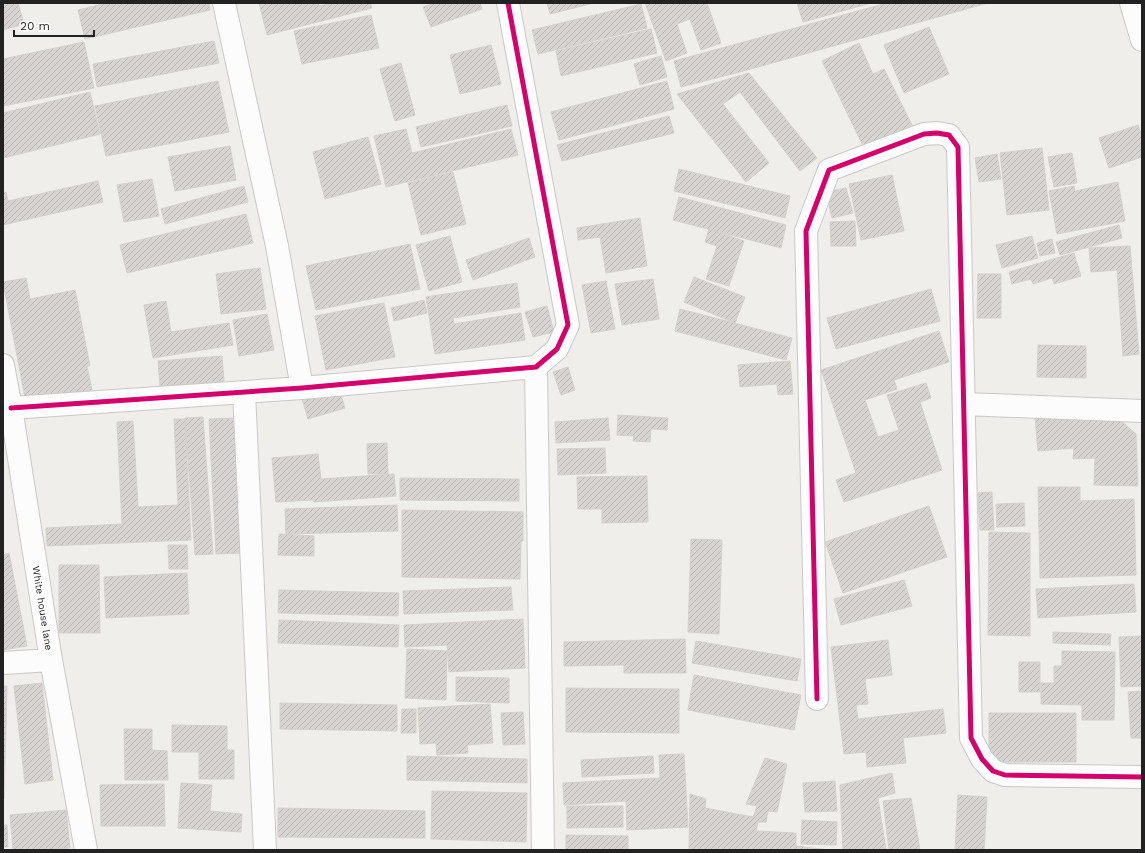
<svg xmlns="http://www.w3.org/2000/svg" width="1145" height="853" font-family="'Work Sans',sans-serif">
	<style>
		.building { fill: url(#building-hatch); stroke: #d3d0cc }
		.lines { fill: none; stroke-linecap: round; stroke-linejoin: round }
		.street-casing { stroke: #c9c8c7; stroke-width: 24 }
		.street { stroke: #fdfcfc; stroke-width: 22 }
		.cycleway-casing { stroke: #fff; stroke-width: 8 }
		.cycleway { stroke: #d6006c; stroke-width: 5 }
		.labels { text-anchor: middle; stroke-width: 4; stroke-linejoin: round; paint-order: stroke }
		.street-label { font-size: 10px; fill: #222; stroke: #fff }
	</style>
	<defs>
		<pattern id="building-hatch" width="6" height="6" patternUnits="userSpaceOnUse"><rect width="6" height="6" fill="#d7d4d2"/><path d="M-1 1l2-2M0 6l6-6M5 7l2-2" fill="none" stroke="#b8b6b4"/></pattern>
	</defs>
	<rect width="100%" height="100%" fill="#f0eeeb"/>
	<path class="building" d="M 3,3 L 18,3 L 24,24 L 3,30 Z
		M 107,3 L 209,3 L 210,10 L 85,39 L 78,10 Z
		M 259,3 L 318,3 L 319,6 L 333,3 L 370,3 L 372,8 L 267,35 Z
		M 435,3 L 480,3 L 482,9 L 431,27 L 423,7 Z
		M 547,3 L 594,3 L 550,14 Z
		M 645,3 L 707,3 L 721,43 L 701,50 L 690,19 L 677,24 L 687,53 L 666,61 Z
		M 797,3 L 871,3 L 803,22 Z
		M 887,3 L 988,3 L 740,72 L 681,87 L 674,61 Z
		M 641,4 L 647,28 L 538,54 L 532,30 Z
		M 371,15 L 379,48 L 302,64 L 294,31 Z
		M 929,27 L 949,74 L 904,93 L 884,45 Z
		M 651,29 L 657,53 L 561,76 L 556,51 Z
		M 214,41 L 219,63 L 97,87 L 93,64 Z
		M 84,42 L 94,88 L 3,106 L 3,59 Z
		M 859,43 L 873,74 L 884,69 L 913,127 L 865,150 L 822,61 Z
		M 491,45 L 501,84 L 460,94 L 450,55 Z
		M 661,56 L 667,77 L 640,85 L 634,64 Z
		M 401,63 L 415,115 L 395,121 L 380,69 Z
		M 749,73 L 817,158 L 800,171 L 740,92 L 723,104 L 769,163 L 746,182 L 677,94 Z
		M 218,81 L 229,132 L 106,156 L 95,106 Z
		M 667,81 L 674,109 L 559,140 L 551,112 Z
		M 90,92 L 100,134 L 3,158 L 3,113 Z
		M 507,105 L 512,126 L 421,147 L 416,127 Z
		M 669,116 L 674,133 L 562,161 L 557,145 Z
		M 1138,125 L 1142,136 L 1142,157 L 1109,168 L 1099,138 Z
		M 406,129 L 412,153 L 511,129 L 518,155 L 386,187 L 374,136 Z
		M 368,137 L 381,184 L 325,199 L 313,152 Z
		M 230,146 L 236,180 L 175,191 L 168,157 Z
		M 1042,148 L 1049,210 L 1007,215 L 1000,153 Z
		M 1072,153 L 1077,183 L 1054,187 L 1048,157 Z
		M 997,154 L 1001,179 L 979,182 L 975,158 Z
		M 679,169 L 790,196 L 785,218 L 674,191 Z
		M 453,172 L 466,224 L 421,235 L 408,183 Z
		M 892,175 L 904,231 L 861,240 L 849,184 Z
		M 152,179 L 159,216 L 124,222 L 117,185 Z
		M 98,181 L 103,202 L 3,225 L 3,193 L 6,192 L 8,201 Z
		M 1118,182 L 1125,221 L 1057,234 L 1049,191 L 1074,186 L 1075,191 Z
		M 244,186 L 248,202 L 165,224 L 161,209 Z
		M 846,188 L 853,213 L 832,218 L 826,192 Z
		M 679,197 L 786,225 L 781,248 L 673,220 Z
		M 246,214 L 253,243 L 127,273 L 120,245 Z
		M 640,218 L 647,266 L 606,273 L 600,237 L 578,240 L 577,228 Z
		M 855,221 L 856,246 L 831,246 L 830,222 Z
		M 1119,225 L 1122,238 L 1060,255 L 1056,242 Z
		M 709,229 L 744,241 L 729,286 L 706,279 L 717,246 L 705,242 Z
		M 450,236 L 462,282 L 429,291 L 416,245 Z
		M 1032,236 L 1038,258 L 1002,268 L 996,245 Z
		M 529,238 L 535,257 L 473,280 L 466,260 Z
		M 1052,239 L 1055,253 L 1040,256 L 1037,243 Z
		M 410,244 L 420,289 L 316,310 L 306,266 Z
		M 1130,246 L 1139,354 L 1123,356 L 1117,270 L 1091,272 L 1089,248 Z
		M 1074,253 L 1081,276 L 1054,284 L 1052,278 L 1033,284 L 1031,279 L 1012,284 L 1009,272 Z
		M 260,268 L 266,309 L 221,314 L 216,274 Z
		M 978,274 L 1001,274 L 1001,318 L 977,318 Z
		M 694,277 L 745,297 L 735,323 L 684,302 Z
		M 26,278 L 30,299 L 75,290 L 90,366 L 87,366 L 92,390 L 26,403 L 3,282 Z
		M 653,279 L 659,319 L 622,325 L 615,284 Z
		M 606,281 L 615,329 L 591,333 L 582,285 Z
		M 517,283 L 520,307 L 453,318 L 454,324 L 521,313 L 525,340 L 435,354 L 426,297 Z
		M 931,289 L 940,321 L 836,349 L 827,318 Z
		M 424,300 L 427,313 L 394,321 L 391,308 Z
		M 166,301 L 171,332 L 229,323 L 233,345 L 153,358 L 144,305 Z
		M 384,303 L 395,357 L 326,370 L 315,316 Z
		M 547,306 L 554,332 L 533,337 L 525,312 Z
		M 680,309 L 792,338 L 786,360 L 675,331 Z
		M 267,314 L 274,350 L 239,356 L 233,320 Z
		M 939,331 L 949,362 L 894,380 L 897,389 L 865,400 L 878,437 L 899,430 L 887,395 L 926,383 L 931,398 L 920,402 L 942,470 L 844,502 L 836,480 L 856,473 L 821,370 Z
		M 1038,345 L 1086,346 L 1086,378 L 1037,377 Z
		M 222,356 L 224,381 L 160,386 L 158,361 Z
		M 790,361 L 793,394 L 778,395 L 777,384 L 740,387 L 738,365 Z
		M 568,367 L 575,390 L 561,395 L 553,372 Z
		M 339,389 L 345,408 L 308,419 L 302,399 Z
		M 1112,413 L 1136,434 L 1138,486 L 1094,485 L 1095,458 L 1073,459 L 1074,448 L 1038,451 L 1035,418 Z
		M 618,415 L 668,418 L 667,430 L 651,429 L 650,442 L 633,441 L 634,436 L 617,435 Z
		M 203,417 L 213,554 L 195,555 L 185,418 Z
		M 235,418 L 242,553 L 216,554 L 209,419 Z
		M 608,418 L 610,440 L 556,443 L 555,422 Z
		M 174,419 L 185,419 L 191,540 L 47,546 L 46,528 L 122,524 L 117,422 L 133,421 L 138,507 L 178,505 Z
		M 387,443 L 388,474 L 368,474 L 367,444 Z
		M 605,448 L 606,473 L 558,475 L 557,449 Z
		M 318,454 L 321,479 L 394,474 L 396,496 L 314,502 L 313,500 L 276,502 L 272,458 Z
		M 647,476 L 648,522 L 602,523 L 602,509 L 578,509 L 577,477 Z
		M 400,478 L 519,479 L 519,501 L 400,500 Z
		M 1038,487 L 1080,487 L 1080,501 L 1134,499 L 1136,575 L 1040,578 Z
		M 992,492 L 994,530 L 980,530 L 978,493 Z
		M 1024,503 L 1025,526 L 997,527 L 996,504 Z
		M 397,505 L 398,531 L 286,534 L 285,509 Z
		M 929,506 L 947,557 L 843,593 L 825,542 Z
		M 402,510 L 523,512 L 523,541 L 521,541 L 520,579 L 402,577 Z
		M 989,532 L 1030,533 L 1030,636 L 988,635 Z
		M 279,534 L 314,536 L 314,556 L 278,555 Z
		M 691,539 L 722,540 L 719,634 L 688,632 Z
		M 168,545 L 187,545 L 188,569 L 169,569 Z
		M 9,553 L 27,646 L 3,650 L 3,555 Z
		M 59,565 L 99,565 L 100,633 L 59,633 Z
		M 187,573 L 189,614 L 106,618 L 104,577 Z
		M 904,580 L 912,606 L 841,625 L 834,599 Z
		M 1134,584 L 1136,612 L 1038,618 L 1036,589 Z
		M 511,587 L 513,610 L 404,614 L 403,591 Z
		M 279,590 L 399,593 L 398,616 L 278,613 Z
		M 523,619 L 525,668 L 449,672 L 447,645 L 405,647 L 404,625 Z
		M 279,620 L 399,625 L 398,647 L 278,643 Z
		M 1053,632 L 1111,634 L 1110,645 L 1053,643 Z
		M 1142,636 L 1142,686 L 1121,687 L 1119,637 Z
		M 685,639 L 686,673 L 624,673 L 624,665 L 564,666 L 564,642 Z
		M 888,640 L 892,675 L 865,679 L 868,704 L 856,705 L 858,719 L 943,709 L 946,733 L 903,738 L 906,763 L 867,767 L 866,752 L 844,754 L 831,647 Z
		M 696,641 L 801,659 L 797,681 L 692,663 Z
		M 407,649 L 447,651 L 446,700 L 405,698 Z
		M 1062,651 L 1115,652 L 1114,720 L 1082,720 L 1082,705 L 1041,704 L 1041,683 L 1054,683 L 1054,666 L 1062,666 Z
		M 1019,662 L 1040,662 L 1040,692 L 1019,692 Z
		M 694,675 L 801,695 L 794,730 L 688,710 Z
		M 456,677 L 509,678 L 509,703 L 456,701 Z
		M 42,683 L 53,780 L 25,784 L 14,686 Z
		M 3,686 L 7,686 L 4,799 L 3,799 Z
		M 566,688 L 679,689 L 679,733 L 566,732 Z
		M 1142,691 L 1142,738 L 1131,738 L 1128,692 Z
		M 280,703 L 397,705 L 397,731 L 280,729 Z
		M 490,704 L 493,743 L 467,745 L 468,753 L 437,755 L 436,743 L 420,744 L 418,708 Z
		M 402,709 L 416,709 L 416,733 L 401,733 Z
		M 523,712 L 525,744 L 503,745 L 501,713 Z
		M 989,713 L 1076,713 L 1076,762 L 989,762 Z
		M 172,725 L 227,726 L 227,750 L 234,750 L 234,779 L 199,779 L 199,752 L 172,752 Z
		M 124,729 L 152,729 L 152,750 L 167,751 L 168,780 L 125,780 Z
		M 684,754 L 688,827 L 627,830 L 626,801 L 564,805 L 563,783 L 660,778 L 659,755 Z
		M 407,756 L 527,759 L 527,783 L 407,780 Z
		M 653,756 L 654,773 L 582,777 L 581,760 Z
		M 765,758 L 787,764 L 777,812 L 768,811 L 766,822 L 758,822 L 756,831 L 796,833 L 796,846 L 829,850 L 689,850 L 690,794 L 706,799 L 705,808 L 753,817 L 757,806 L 746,804 Z
		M 892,773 L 895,793 L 878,798 L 886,850 L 843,850 L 840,785 Z
		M 835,781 L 837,811 L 805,812 L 803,783 Z
		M 181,783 L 212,785 L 210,811 L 242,814 L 241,832 L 178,828 Z
		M 164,784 L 165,826 L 101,826 L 100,785 Z
		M 432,791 L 527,793 L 526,842 L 431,839 Z
		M 958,795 L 987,797 L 984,850 L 955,850 Z
		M 911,798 L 920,850 L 889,850 L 883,801 Z
		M 567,806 L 623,806 L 623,827 L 567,828 Z
		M 278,808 L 425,811 L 425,838 L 278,837 Z
		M 66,810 L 70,848 L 42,850 L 13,850 L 10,815 Z
		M 802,820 L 837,822 L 836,845 L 801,844 Z
		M 3,825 L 7,825 L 8,847 L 3,847 Z
		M 566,835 L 628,836 L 628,850 L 566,850 Z"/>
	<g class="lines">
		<defs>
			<path id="street" d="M 224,3 L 277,246 L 302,388
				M 1131,3 L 1142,40
				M 3,365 L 11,408 L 51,660 L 86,850
				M 536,367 L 543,850
				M 244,392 L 265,850
				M 964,404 L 1142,411
				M 11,408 L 302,388 L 536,367 L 557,349 L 568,325 L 508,3
				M 3,663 L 51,660
				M 817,699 L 806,231 L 829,170 L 924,134 L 937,133 L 949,135 L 958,147 L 971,738 L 982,759 L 993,771 L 1005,775 L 1142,777"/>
		</defs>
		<use href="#street" class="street-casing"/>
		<use href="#street" class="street"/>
		<defs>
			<path id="cycleway" d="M 11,408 L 302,388 L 536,367 L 557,349 L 568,325 L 508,3
				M 817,699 L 806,231 L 829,170 L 924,134 L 937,133 L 949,135 L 958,147 L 971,738 L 982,759 L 993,771 L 1005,775 L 1142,777"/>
		</defs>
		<use href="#cycleway" class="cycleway-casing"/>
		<use href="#cycleway" class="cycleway"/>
	</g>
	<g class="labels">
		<g class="street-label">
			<text transform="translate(43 608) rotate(81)" y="4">White house lane</text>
		</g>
	</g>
	<rect width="1145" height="853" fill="none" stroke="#222222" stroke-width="8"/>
	<path d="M14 30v6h80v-6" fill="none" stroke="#222222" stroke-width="2"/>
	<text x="20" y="30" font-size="12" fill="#222222" stroke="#ffffff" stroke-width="3" paint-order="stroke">20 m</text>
</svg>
